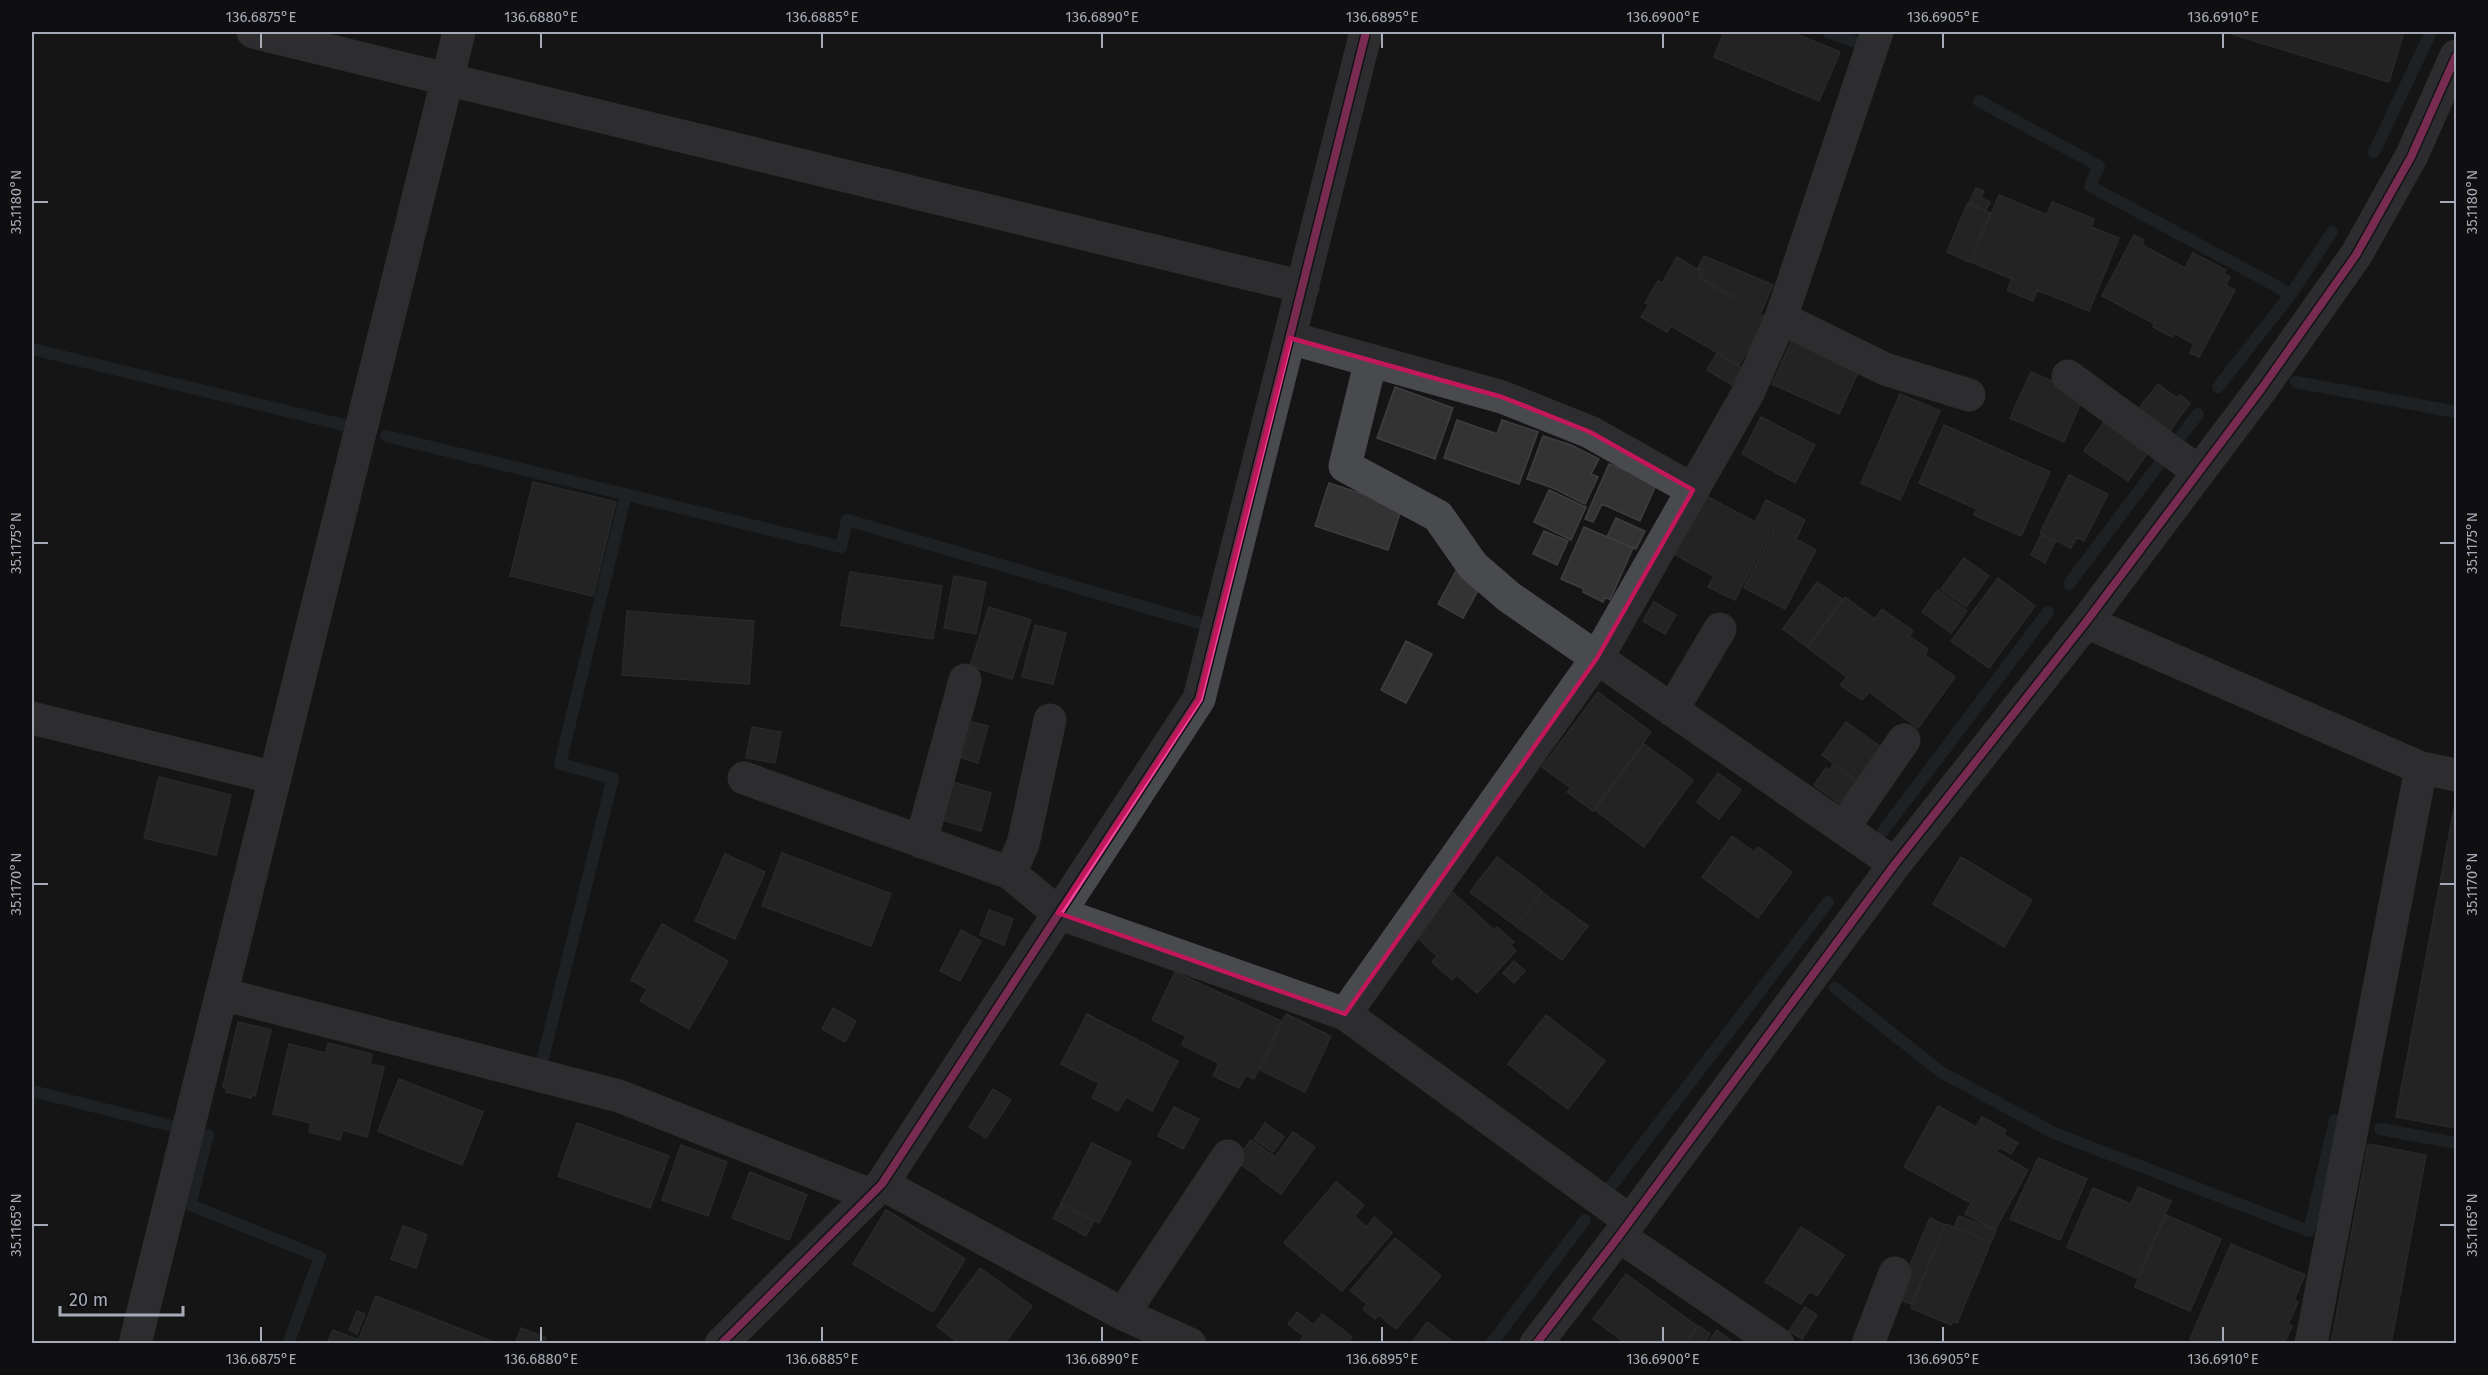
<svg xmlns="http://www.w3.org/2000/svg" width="2488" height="1375" font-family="'Fira Sans',sans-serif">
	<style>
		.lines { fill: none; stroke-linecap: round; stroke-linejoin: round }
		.stream { stroke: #283037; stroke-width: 12 }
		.building { fill: #333334; stroke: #3d3e41; stroke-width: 1.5 }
		.minor { stroke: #494a4e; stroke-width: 33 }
		.cycleway-casing { stroke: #0f0f11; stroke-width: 11 }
		.cycleway { stroke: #ed469a; stroke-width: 8 }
		.marked { fill: none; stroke: #c2185b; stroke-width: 4.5; stroke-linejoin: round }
		.ticks { fill: none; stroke: #a6abb7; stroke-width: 2 }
		.neatline { fill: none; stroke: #a6abb7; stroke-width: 2 }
		.ticks-label { font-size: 15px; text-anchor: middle; fill: #a6abb7 }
	</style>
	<rect width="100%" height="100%" fill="#151515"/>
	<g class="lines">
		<path class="stream" d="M 1828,32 L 1853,41
			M 1979,101 L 2099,166 L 2090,186 L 2291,294
			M 2374,152 L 2431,32
			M 32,349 L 344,425
			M 2296,382 L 2456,412
			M 2218,387 L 2291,294 L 2332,232
			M 386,436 L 841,547 L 847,520 L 1199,623
			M 2178,440 L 2198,414
			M 2069,584 L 2159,464
			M 1883,831 L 2048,612
			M 1835,988 L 1941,1072 L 2054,1133 L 2309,1231 L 2335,1120
			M 542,1062 L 613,778 L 560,764 L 626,494
			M 32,1091 L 172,1126
			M 2380,1129 L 2456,1143
			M 208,1135 L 190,1205 L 320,1257 L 288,1344
			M 1608,1190 L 1828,902
			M 1491,1344 L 1585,1220"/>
	</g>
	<path class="building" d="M 1724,32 L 1791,32 L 1840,52 L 1819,101 L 1714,57 Z
		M 2225,32 L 2404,32 L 2389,82 Z
		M 1976,188 L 1984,191 L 1981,198 L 1990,202 L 1986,210 L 1969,203 Z
		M 1999,195 L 2047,215 L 2052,202 L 2094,219 L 2091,227 L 2119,238 L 2089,311 L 2037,290 L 2033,301 L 2007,290 L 2012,279 L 1971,262 Z
		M 1967,204 L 1990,213 L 1969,262 L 1947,252 Z
		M 2134,235 L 2144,240 L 2142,245 L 2185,268 L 2193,253 L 2226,270 L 2223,273 L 2230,277 L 2226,285 L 2235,290 L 2199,357 L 2190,353 L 2194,344 L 2174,333 L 2172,337 L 2153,327 L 2155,324 L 2102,296 Z
		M 1704,256 L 1773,285 L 1761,312 L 1700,277 L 1704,271 L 1698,268 Z
		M 1677,257 L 1702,272 L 1699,278 L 1767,318 L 1739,365 L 1671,326 L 1667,332 L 1641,317 L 1649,305 L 1645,303 L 1658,281 L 1662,283 Z
		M 1793,338 L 1860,368 L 1839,414 L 1772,384 Z
		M 1717,353 L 1742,368 L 1732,385 L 1707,370 Z
		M 2031,372 L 2084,395 L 2064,442 L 2010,418 Z
		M 2158,384 L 2177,398 L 2180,395 L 2190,403 L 2170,431 L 2139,408 Z
		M 1395,387 L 1453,408 L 1435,459 L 1377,438 Z
		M 1900,394 L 1940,411 L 1900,500 L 1861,483 Z
		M 1761,417 L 1815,445 L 1795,483 L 1742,454 Z
		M 2106,419 L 2151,448 L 2128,481 L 2084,451 Z
		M 1457,420 L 1497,434 L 1502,420 L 1538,432 L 1519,484 L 1444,458 Z
		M 1944,425 L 2050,472 L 2021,536 L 1974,515 L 1977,509 L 1919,483 Z
		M 1543,436 L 1571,445 L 1599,459 L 1591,474 L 1598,477 L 1585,504 L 1553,488 L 1527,479 Z
		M 1609,464 L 1657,483 L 1640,521 L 1602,504 L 1593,522 L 1585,519 Z
		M 2069,475 L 2108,494 L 2084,541 L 2077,537 L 2071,548 L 2040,533 Z
		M 533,482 L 616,502 L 593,596 L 510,576 Z
		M 1329,483 L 1402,507 L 1388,550 L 1315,526 Z
		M 1549,490 L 1586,507 L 1571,540 L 1534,522 Z
		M 1704,495 L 1771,530 L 1735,600 L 1708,587 L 1714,576 L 1674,554 Z
		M 1766,500 L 1805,520 L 1796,539 L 1816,550 L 1785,609 L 1744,588 L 1774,529 L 1756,520 Z
		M 1616,518 L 1645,531 L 1636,549 L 1607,537 Z
		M 1584,527 L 1633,548 L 1610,600 L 1605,597 L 1603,602 L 1583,592 L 1584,589 L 1561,579 Z
		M 1544,531 L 1568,541 L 1557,565 L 1533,554 Z
		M 2041,535 L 2055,542 L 2045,563 L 2031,555 Z
		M 1964,558 L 1989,576 L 1966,607 L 1941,589 Z
		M 1457,569 L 1482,583 L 1463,618 L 1438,604 Z
		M 850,572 L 942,586 L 933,639 L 841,625 Z
		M 954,576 L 986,582 L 976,634 L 944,628 Z
		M 1998,578 L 2035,606 L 1989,668 L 1951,641 Z
		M 1817,582 L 1842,599 L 1807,647 L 1783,629 Z
		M 1938,590 L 1967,611 L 1951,633 L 1922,612 Z
		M 1845,597 L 1875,619 L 1882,609 L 1913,631 L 1909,636 L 1928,649 L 1925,655 L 1955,677 L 1918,728 L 1869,692 L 1862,700 L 1840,685 L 1847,677 L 1808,648 Z
		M 1654,602 L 1676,615 L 1665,634 L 1643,621 Z
		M 989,607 L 1031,620 L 1012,679 L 970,666 Z
		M 627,611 L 754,621 L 749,684 L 622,675 Z
		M 1035,625 L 1066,633 L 1053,684 L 1022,677 Z
		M 1406,641 L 1432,654 L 1406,703 L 1381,690 Z
		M 1598,692 L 1651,732 L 1593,811 L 1567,792 L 1571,788 L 1542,767 Z
		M 972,722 L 988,726 L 978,763 L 962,758 Z
		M 1846,722 L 1882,748 L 1858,781 L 1822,755 Z
		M 752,727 L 781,732 L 775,763 L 746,758 Z
		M 1644,744 L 1693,780 L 1644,847 L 1595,810 Z
		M 1833,765 L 1857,782 L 1840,804 L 1814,785 L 1826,768 L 1829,771 Z
		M 1718,773 L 1741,790 L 1719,819 L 1697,802 Z
		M 159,777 L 231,795 L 216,855 L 144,838 Z
		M 946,780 L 991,793 L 981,831 L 935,818 Z
		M 2456,798 L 2456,1128 L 2396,1117 Z
		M 1732,836 L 1754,852 L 1758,847 L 1792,872 L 1758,918 L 1702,877 Z
		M 782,853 L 891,894 L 871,946 L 762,906 Z
		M 725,854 L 765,872 L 735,939 L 695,921 Z
		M 1497,857 L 1542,891 L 1516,926 L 1470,892 Z
		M 1961,857 L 2032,900 L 2004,947 L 1933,904 Z
		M 1450,890 L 1494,930 L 1497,927 L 1514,942 L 1510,945 L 1516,951 L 1477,993 L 1457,975 L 1452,980 L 1432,962 L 1437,956 L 1411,932 Z
		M 1542,892 L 1588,926 L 1562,960 L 1516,926 Z
		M 989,910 L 1013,919 L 1004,945 L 980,935 Z
		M 662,924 L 728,961 L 689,1029 L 640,1001 L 647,989 L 631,980 Z
		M 961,930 L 981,941 L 960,981 L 940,971 Z
		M 1514,961 L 1525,971 L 1514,983 L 1503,973 Z
		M 1175,972 L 1281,1021 L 1254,1079 L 1246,1075 L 1239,1088 L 1213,1076 L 1219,1063 L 1182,1045 L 1186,1036 L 1152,1020 Z
		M 833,1008 L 856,1021 L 845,1042 L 822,1029 Z
		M 1087,1014 L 1178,1061 L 1152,1111 L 1126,1097 L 1118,1111 L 1092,1098 L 1099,1083 L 1061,1064 Z
		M 1286,1014 L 1331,1036 L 1305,1092 L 1260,1070 Z
		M 1546,1015 L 1605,1061 L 1568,1109 L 1508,1064 Z
		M 238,1022 L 271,1030 L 255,1096 L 252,1095 L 251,1098 L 226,1092 L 227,1089 L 223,1087 Z
		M 328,1043 L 372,1054 L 370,1064 L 384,1067 L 367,1137 L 343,1130 L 340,1140 L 309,1132 L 311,1123 L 273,1114 L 289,1044 L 326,1053 Z
		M 399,1079 L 483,1112 L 462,1165 L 378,1131 Z
		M 993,1089 L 1011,1100 L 986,1138 L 969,1127 Z
		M 1938,1106 L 1976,1127 L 1982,1117 L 2006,1130 L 2004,1135 L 2018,1143 L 2011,1154 L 1999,1147 L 1969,1202 L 1904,1167 Z
		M 1174,1107 L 1199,1119 L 1183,1149 L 1158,1136 Z
		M 577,1123 L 669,1156 L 650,1208 L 558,1176 Z
		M 1265,1123 L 1284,1137 L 1273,1152 L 1254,1139 Z
		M 1293,1132 L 1315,1147 L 1281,1194 L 1260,1179 Z
		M 1251,1140 L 1274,1156 L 1259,1177 L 1235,1161 Z
		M 1092,1143 L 1131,1162 L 1099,1223 L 1061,1203 Z
		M 2368,1144 L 2426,1155 L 2391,1344 L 2331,1344 Z
		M 681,1145 L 727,1162 L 708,1216 L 662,1200 Z
		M 1998,1153 L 2028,1170 L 1995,1230 L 1965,1214 Z
		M 2038,1158 L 2087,1179 L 2060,1240 L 2010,1219 Z
		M 750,1172 L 807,1195 L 789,1240 L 732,1218 Z
		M 1336,1182 L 1364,1205 L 1354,1216 L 1367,1227 L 1374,1217 L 1392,1233 L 1342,1291 L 1284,1243 Z
		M 2138,1187 L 2171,1201 L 2137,1278 L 2067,1247 L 2093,1188 L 2131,1204 Z
		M 1061,1204 L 1094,1221 L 1086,1236 L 1053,1218 Z
		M 886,1210 L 965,1259 L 933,1312 L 853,1264 Z
		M 2166,1215 L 2221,1239 L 2190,1311 L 2135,1287 Z
		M 1959,1216 L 1996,1231 L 1991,1242 L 1954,1227 Z
		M 1930,1218 L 1945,1225 L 1911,1304 L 1896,1298 Z
		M 1946,1224 L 1991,1242 L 1957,1323 L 1953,1321 L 1951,1325 L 1911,1308 Z
		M 403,1226 L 427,1235 L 416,1268 L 391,1259 Z
		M 1801,1227 L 1844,1255 L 1817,1296 L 1810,1291 L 1801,1304 L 1765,1282 Z
		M 1395,1238 L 1441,1276 L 1396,1329 L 1379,1315 L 1375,1319 L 1363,1309 L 1367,1304 L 1350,1291 Z
		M 2231,1244 L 2305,1275 L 2294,1300 L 2298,1302 L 2288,1324 L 2292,1326 L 2284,1344 L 2201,1344 L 2190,1339 Z
		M 980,1268 L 1032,1306 L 1004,1344 L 960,1344 L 937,1326 Z
		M 1626,1274 L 1697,1326 L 1684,1344 L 1627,1344 L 1593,1319 Z
		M 376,1296 L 499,1344 L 357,1344 Z
		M 1805,1307 L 1817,1315 L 1802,1339 L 1789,1331 Z
		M 357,1311 L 365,1314 L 357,1334 L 349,1330 Z
		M 1297,1312 L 1314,1325 L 1322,1314 L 1352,1337 L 1347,1344 L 1302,1344 L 1300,1342 L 1304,1336 L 1288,1324 Z
		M 1427,1322 L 1456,1344 L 1411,1344 Z
		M 1699,1326 L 1710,1334 L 1704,1344 L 1685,1344 Z
		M 521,1328 L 546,1338 L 544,1344 L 515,1344 Z
		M 333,1330 L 358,1340 L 356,1344 L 327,1344 Z
		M 1717,1330 L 1735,1344 L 1707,1344 Z"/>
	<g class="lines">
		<path class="minor" d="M 253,32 L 1303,287
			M 1781,318 L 1885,369 L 1969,395
			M 1290,338 L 1502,397 L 1590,432 L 1693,490
			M 1371,360 L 1345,466 L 1438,516 L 1473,566 L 1509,597 L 1895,864
			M 2068,376 L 2199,472
			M 2086,622 L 2421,768 L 2456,775
			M 1672,710 L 1720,629
			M 32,718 L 275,778
			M 744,778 L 1010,873 L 1058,913 L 1345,1014 L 1597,658 L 1748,393 L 1781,318 L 1877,32
			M 1843,828 L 1904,740
			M 921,842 L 965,680
			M 1010,873 L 1023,844 L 1050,720
			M 222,994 L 619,1096 L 871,1195
			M 1345,1014 L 1630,1221
			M 882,1184 L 1123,1314 L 1190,1344
			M 1619,1236 L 1778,1344
			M 1123,1314 L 1228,1156
			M 135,1344 L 459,32
			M 721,1344 L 882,1184 L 1199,699 L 1366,32
			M 1536,1344 L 1619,1236 L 1895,864 L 2086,622 L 2262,388 L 2356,255 L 2411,157 L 2456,56
			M 1868,1344 L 1895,1273
			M 2311,1344 L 2421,768"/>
		<defs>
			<path id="cycleway" d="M 721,1344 L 882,1184 L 1199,699 L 1366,32
				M 1536,1344 L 1619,1236 L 1895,864 L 2086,622 L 2262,388 L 2356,255 L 2411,157 L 2456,56"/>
		</defs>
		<use href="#cycleway" class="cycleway-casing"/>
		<use href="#cycleway" class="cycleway"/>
	</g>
	<path d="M0 0H2488V1375H0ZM 1290,338 L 1502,397 L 1590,432 L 1693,490 L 1597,658 L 1345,1014 L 1058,913 L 1199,699 Z" fill="#151515" fill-opacity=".55" fill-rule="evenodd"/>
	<path class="marked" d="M 1290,338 L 1502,397 L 1590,432 L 1693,490 L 1597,658 L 1345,1014 L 1058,913 L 1199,699 Z"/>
	<path class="ticks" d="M 261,33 L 261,48M 541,33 L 541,48M 822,33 L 822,48M 1102,33 L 1102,48M 1382,33 L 1382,48M 1663,33 L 1663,48M 1943,33 L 1943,48M 2223,33 L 2223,48M 33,202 L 48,202M 2440,202 L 2455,202M 33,543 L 48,543M 2440,543 L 2455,543M 33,884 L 48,884M 2440,884 L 2455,884M 33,1225 L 48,1225M 2440,1225 L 2455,1225M 261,1327 L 261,1342M 541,1327 L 541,1342M 822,1327 L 822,1342M 1102,1327 L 1102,1342M 1382,1327 L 1382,1342M 1663,1327 L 1663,1342M 1943,1327 L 1943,1342M 2223,1327 L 2223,1342"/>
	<rect width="2488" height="1375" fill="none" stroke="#0f0f11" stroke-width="66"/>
	<path d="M60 1306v9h123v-9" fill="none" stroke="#a6abb7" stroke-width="3"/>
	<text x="69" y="1306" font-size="18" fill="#a6abb7" stroke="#0f0f11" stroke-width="4.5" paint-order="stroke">20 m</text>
	<rect x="33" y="33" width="2422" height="1309" class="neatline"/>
	<g class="ticks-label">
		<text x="261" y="22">136.6875°E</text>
		<text x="541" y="22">136.6880°E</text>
		<text x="822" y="22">136.6885°E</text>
		<text x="1102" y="22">136.6890°E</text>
		<text x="1382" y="22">136.6895°E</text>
		<text x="1663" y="22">136.6900°E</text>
		<text x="1943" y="22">136.6905°E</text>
		<text x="2223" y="22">136.6910°E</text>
		<text transform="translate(16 202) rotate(-90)" y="5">35.1180°N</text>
		<text transform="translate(2472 202) rotate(-90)" y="5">35.1180°N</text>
		<text transform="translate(16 543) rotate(-90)" y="5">35.1175°N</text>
		<text transform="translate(2472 543) rotate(-90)" y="5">35.1175°N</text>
		<text transform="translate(16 884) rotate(-90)" y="5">35.1170°N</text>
		<text transform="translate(2472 884) rotate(-90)" y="5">35.1170°N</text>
		<text transform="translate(16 1225) rotate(-90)" y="5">35.1165°N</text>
		<text transform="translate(2472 1225) rotate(-90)" y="5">35.1165°N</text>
		<text x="261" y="1364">136.6875°E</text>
		<text x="541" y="1364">136.6880°E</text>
		<text x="822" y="1364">136.6885°E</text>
		<text x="1102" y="1364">136.6890°E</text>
		<text x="1382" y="1364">136.6895°E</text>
		<text x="1663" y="1364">136.6900°E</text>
		<text x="1943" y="1364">136.6905°E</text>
		<text x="2223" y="1364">136.6910°E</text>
	</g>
</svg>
